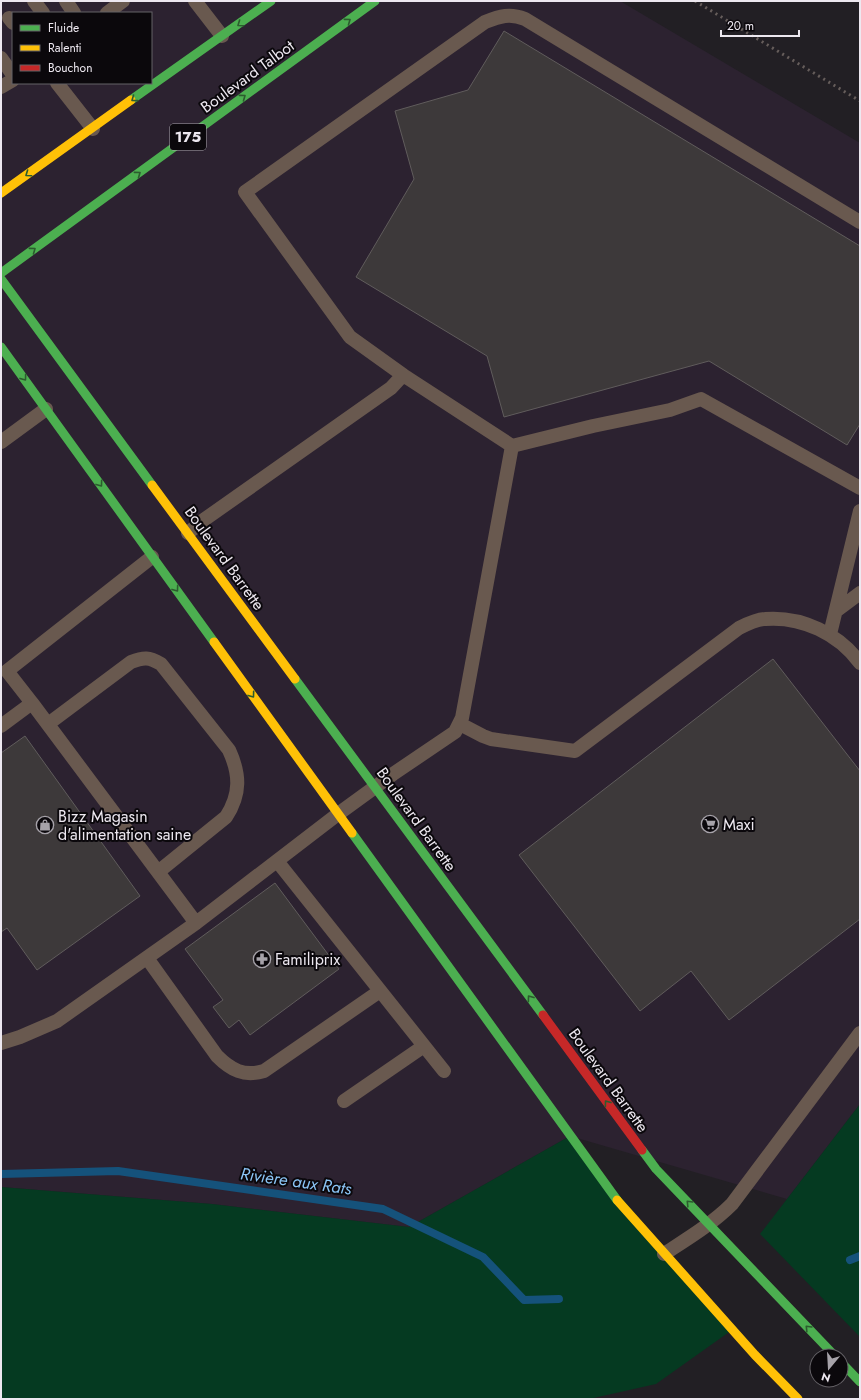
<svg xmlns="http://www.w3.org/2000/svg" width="861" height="1400" font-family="Jost,sans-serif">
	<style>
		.built { fill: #2c2230; fill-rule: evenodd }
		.green { fill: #053a21 }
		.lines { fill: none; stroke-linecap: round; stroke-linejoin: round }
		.stream { stroke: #15527b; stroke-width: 8 }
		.building { fill: #3d393a; stroke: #605c5c }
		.lane { stroke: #69594f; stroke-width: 14 }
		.fast { stroke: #4caf50; stroke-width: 9 }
		.slow { stroke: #ffc107; stroke-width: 9 }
		.jam { stroke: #c62828; stroke-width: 9 }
		.rail { stroke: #665d5b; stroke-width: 3; stroke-dasharray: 2 4; stroke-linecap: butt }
		.oneway { stroke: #2c5c2e }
		.labels { text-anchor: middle; stroke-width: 4; stroke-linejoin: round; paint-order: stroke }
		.shield { fill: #0b080c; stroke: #a9a5ac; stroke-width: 1 }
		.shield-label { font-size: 15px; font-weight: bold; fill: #ede8f0 }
		.street-label { font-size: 16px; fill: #ede8f0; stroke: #0b080c }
		.poi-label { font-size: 16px; fill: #ede8f0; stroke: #0b080c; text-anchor: start }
		.water-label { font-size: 17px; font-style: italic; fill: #8bc5f6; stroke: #0b080c }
	</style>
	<rect width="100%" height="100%" fill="#221f24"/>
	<path class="built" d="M 1,1 L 620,1 L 860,143 L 860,1104 L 787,1199 L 570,1136 L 409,1227 L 212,1204 L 1,1187 ZM 13,13 L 151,13 L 151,83 L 13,83 Z"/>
	<path class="green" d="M 860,1104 L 860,1337 L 760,1234 Z
		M 570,1136 L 732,1330 L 656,1384 L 589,1399 L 1,1399 L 1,1187 L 212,1204 L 409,1227 Z"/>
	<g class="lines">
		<path class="stream" d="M 1,1174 L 118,1171 L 383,1209 L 483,1257 L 524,1300 L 559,1299
			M 850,1260 L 860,1256"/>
	</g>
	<path class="building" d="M 504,31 L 860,246 L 860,424 L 847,445 L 709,361 L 504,417 L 487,356 L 356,277 L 414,179 L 395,111 L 468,90 Z
		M 773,659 L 860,771 L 860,919 L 729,1020 L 691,971 L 640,1011 L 519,855 Z
		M 25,736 L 140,896 L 37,970 L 7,928 L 1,932 L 1,753 Z
		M 275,883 L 339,969 L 250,1035 L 239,1020 L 229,1028 L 213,1007 L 223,1000 L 185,949 Z"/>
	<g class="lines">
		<path class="lane" d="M 34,1 L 43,13
			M 66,1 L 74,13
			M 195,1 L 222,36
			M 107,13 L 123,1
			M 9,18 L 13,23
			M 1,58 L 13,75
			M 57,83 L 93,129
			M 1,87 L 13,80
			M 403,375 L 350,337 L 245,192 L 485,22 C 500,16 510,13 525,19 L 860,222
			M 1,442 L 46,409
			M 512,446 L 593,426 L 670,410 L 701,399 L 860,488
			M 836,611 L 860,593
			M 830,634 L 860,511
			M 32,703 L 196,923 L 338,814 L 393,774 L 455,732 L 462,718 L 512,446 L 403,375 L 391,388 L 205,519 L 188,533
			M 48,724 L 131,662 C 144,657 149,657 161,664 L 229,750 C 240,774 241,794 226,817 L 158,872
			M 460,724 L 483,736 L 491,739 L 575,751 L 739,628 C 747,624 757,619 765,619 C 802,616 839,634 860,663
			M 1,726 L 32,703 L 7,671 L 152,557
			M 277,861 L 444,1071
			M 147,958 L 217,1056 C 231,1070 244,1077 264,1071 L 380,991
			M 1,1043 L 20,1037 L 57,1021 L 196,923
			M 344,1101 L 424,1046
			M 664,1254 C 687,1239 712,1224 732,1204 L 860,1033"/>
		<path class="fast" d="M 131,100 L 271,1
			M 1,273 L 375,1
			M 1,279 L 152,485
			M 1,347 L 214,642
			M 295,679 L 543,1015
			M 352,833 L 617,1200
			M 642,1150 L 656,1169 L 835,1356
			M 841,1362 L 860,1382"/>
		<path class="slow" d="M 1,193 L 131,100
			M 152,485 L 295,679
			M 214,642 L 352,833
			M 617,1200 L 755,1355 L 798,1399"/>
		<path class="jam" d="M 543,1015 L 642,1150"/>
		<path class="rail" d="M 695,1 L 860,101"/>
	</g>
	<defs><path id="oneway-chevron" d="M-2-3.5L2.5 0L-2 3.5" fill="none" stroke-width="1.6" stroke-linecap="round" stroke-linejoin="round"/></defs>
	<g class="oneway">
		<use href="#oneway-chevron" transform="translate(348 21) rotate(-36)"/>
		<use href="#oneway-chevron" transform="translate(240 24) rotate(145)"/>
		<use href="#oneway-chevron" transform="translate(243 97) rotate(-36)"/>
		<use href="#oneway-chevron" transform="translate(134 99) rotate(144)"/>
		<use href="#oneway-chevron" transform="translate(28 174) rotate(145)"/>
		<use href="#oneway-chevron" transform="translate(138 174) rotate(-36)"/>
		<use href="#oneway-chevron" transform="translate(33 250) rotate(-36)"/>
		<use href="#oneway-chevron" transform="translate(24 378) rotate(54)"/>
		<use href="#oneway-chevron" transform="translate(100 484) rotate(54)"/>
		<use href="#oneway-chevron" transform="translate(176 589) rotate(54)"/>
		<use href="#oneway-chevron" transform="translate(252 695) rotate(54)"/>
		<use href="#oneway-chevron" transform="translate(530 998) rotate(-126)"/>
		<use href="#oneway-chevron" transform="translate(607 1103) rotate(-126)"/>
		<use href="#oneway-chevron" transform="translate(689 1203) rotate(-134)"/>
		<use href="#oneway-chevron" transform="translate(808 1328) rotate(-134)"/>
	</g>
	<defs>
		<symbol id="supermarket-ring" viewBox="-11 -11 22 22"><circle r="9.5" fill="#0b080c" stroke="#a6a2a9" stroke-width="1.5"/><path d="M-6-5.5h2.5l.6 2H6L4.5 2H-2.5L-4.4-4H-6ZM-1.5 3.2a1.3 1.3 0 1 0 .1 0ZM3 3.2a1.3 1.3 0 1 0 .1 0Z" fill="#a6a2a9"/></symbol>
		<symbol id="shop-ring" viewBox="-11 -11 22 22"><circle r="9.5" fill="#0b080c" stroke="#a6a2a9" stroke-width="1.5"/><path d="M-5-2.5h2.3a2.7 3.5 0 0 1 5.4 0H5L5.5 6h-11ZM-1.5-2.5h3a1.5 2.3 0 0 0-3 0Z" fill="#a6a2a9"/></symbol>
		<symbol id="pharmacy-ring" viewBox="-11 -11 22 22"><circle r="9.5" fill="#0b080c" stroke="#a6a2a9" stroke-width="1.5"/><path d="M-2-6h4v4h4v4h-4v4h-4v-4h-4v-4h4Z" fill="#a6a2a9"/></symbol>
	</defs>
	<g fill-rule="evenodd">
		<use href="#supermarket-ring" x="700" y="814" width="20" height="20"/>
		<use href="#shop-ring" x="35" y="815" width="20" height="20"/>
		<use href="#pharmacy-ring" x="252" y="949" width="20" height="20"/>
	</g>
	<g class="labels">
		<rect class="shield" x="170" y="124" width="36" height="26" rx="3"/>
		<g class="shield-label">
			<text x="188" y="142">175</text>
		</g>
		<g class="street-label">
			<text transform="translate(247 76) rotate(-36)" y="6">Boulevard Talbot</text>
			<text transform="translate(225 558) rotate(54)" y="6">Boulevard Barrette</text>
			<text transform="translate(417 819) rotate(54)" y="6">Boulevard Barrette</text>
			<text transform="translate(609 1080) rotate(54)" y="6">Boulevard Barrette</text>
		</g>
		<g class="poi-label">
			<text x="58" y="822">Bizz Magasin<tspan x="58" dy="18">d'alimentation saine</tspan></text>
			<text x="723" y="830">Maxi</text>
			<text x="275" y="965">Familiprix</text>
		</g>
		<g class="water-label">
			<text transform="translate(296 1181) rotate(8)" y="6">Rivière aux Rats</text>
		</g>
	</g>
	<rect width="861" height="1400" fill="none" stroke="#ede8f0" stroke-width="4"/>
	<rect x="12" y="12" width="140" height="72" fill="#0b080c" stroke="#656267"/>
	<rect x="20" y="25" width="20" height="6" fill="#4caf50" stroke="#656267"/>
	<text x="48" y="32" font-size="12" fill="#ede8f0">Fluide</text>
	<rect x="20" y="45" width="20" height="6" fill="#ffc107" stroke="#656267"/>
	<text x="48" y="52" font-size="12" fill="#ede8f0">Ralenti</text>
	<rect x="20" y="65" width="20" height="6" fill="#c62828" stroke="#656267"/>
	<text x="48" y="72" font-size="12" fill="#ede8f0">Bouchon</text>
	<g transform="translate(829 1368) rotate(198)"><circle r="19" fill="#0b080c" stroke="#656267"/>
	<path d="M0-3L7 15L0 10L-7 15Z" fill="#a6a2a9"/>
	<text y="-6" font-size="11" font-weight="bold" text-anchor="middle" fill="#ede8f0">N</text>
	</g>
	<path d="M721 30v6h78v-6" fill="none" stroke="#ede8f0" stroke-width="2"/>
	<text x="727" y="30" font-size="12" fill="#ede8f0" stroke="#0b080c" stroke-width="3" paint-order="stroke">20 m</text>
</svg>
